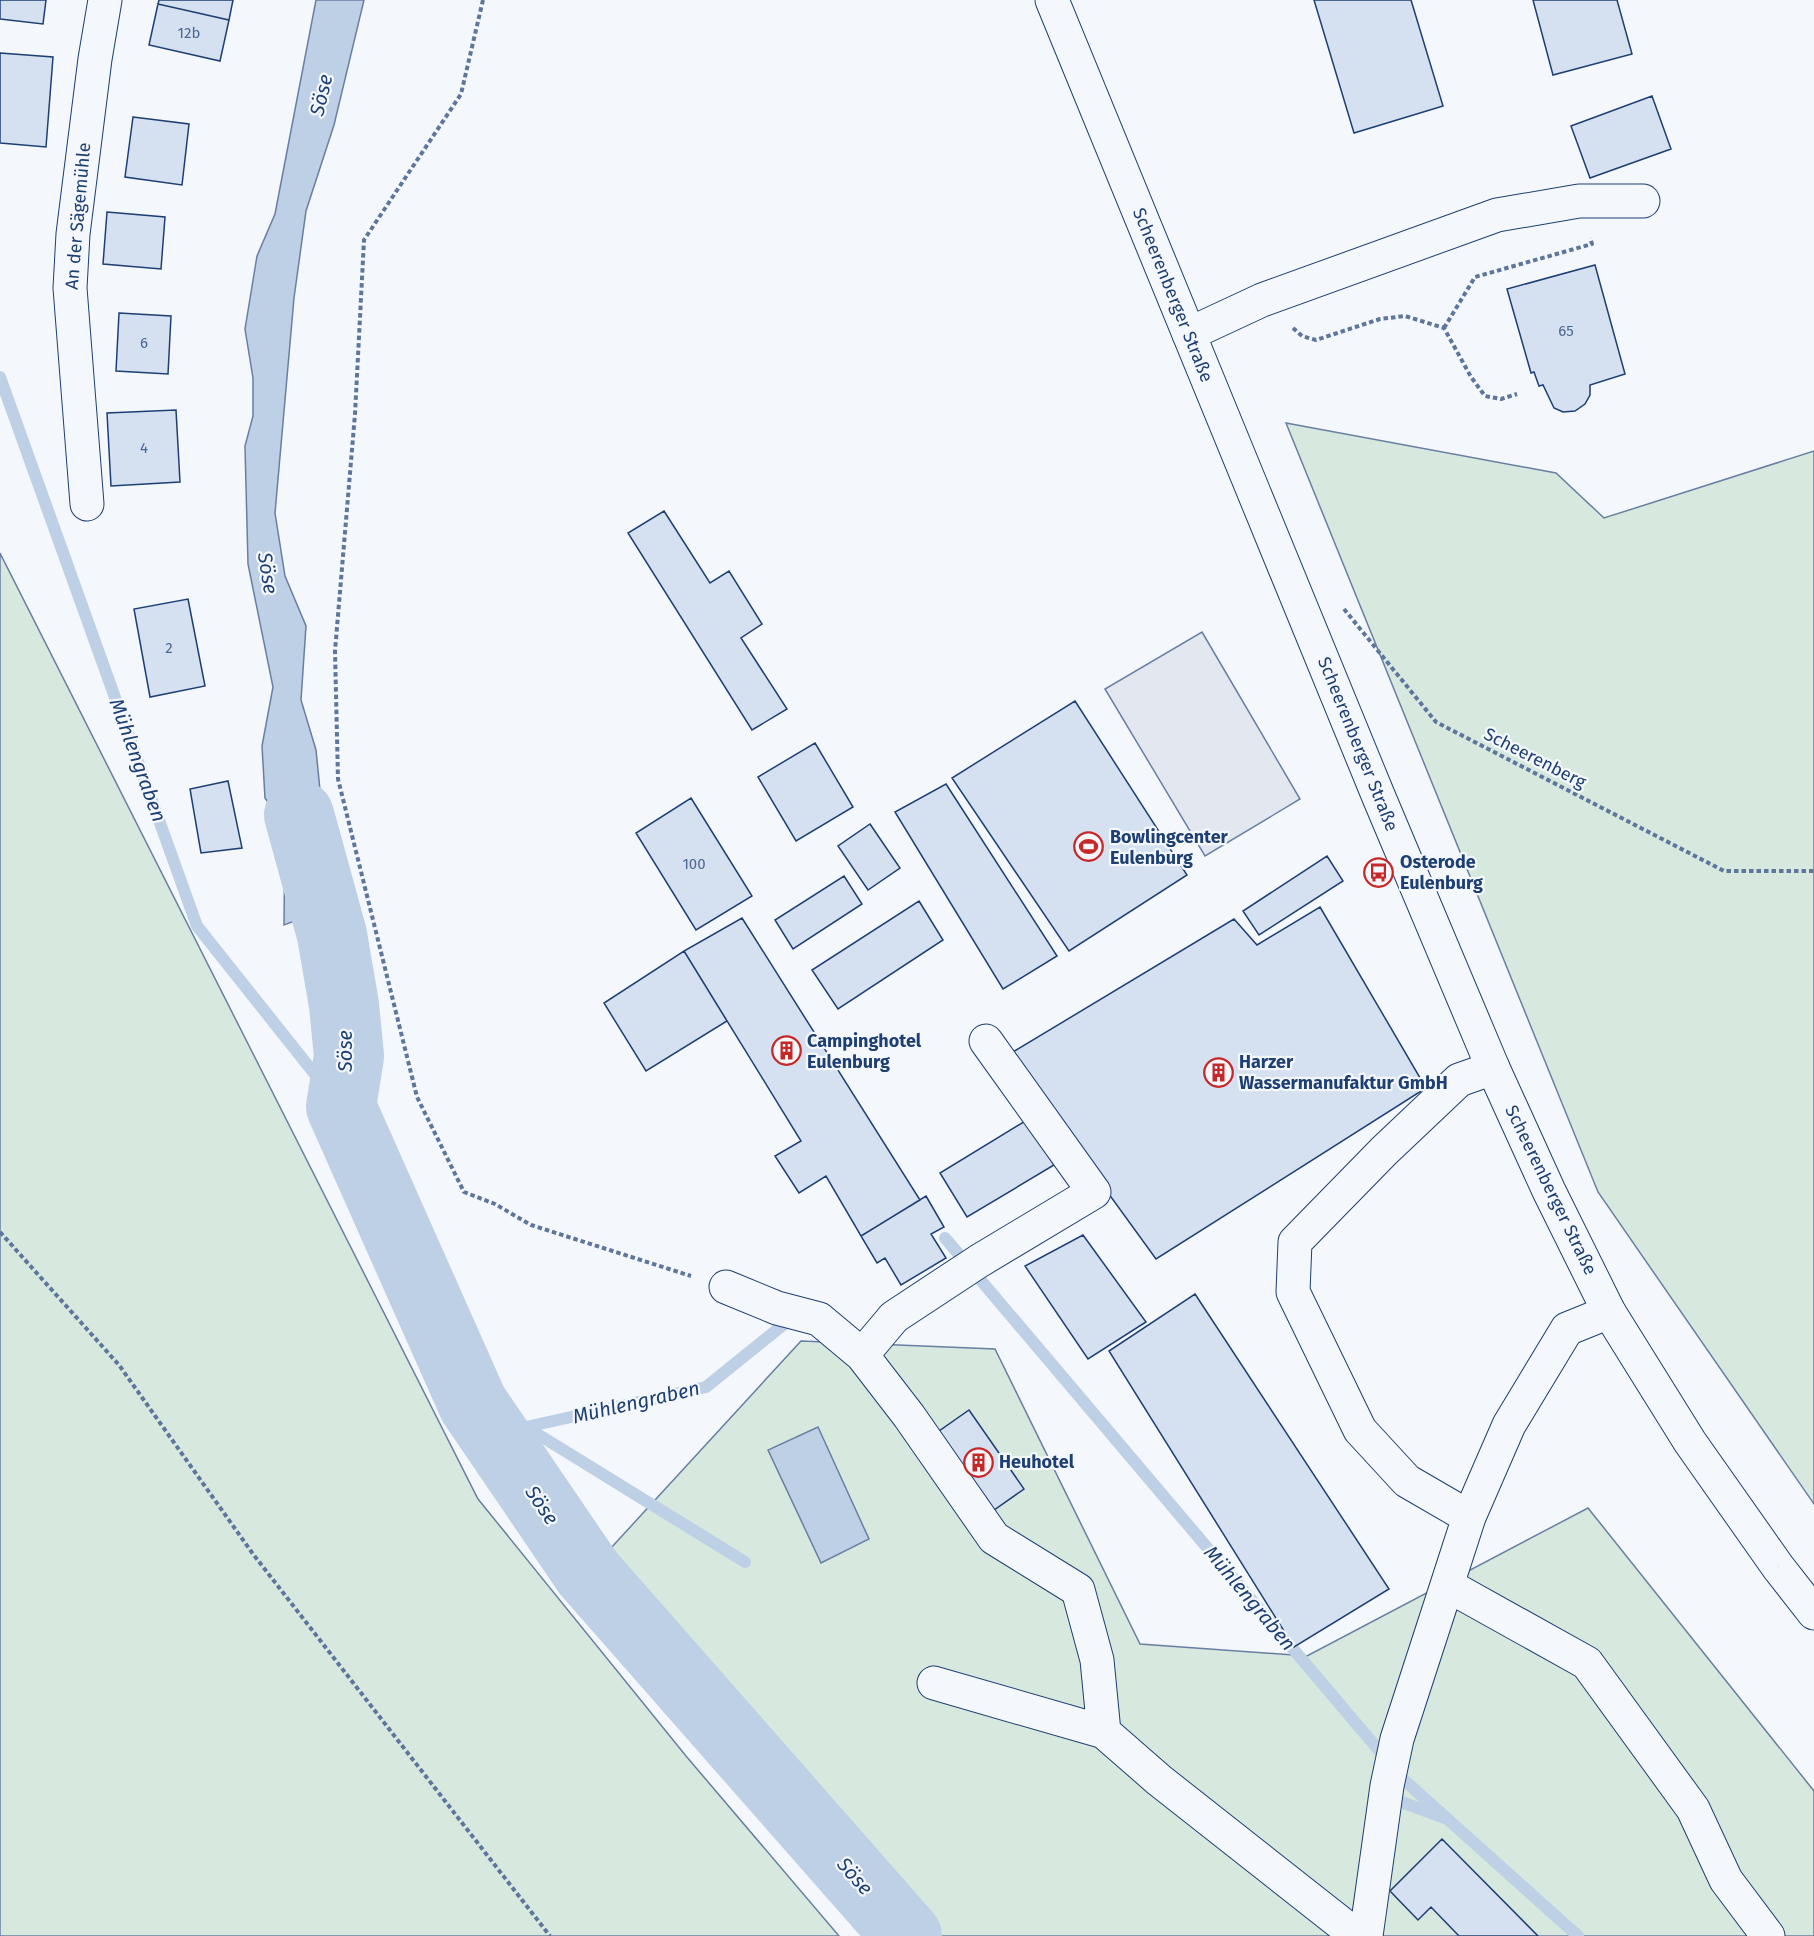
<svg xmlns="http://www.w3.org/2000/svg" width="1814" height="1936" font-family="'Fira Sans',sans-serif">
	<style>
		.green { fill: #d7e8df; stroke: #687fa3; stroke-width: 1.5 }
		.parking { fill: #e3e8f0; stroke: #687fa3; stroke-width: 1.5 }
		.water { fill: #bed0e5; stroke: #687fa3; stroke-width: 1.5 }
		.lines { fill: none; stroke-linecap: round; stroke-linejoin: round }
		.stream { stroke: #bed0e5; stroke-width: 12 }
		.river { stroke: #bed0e5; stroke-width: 70 }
		.building { fill: #d5e0f0; stroke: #1d3f73; stroke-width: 1.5 }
		.minor-casing { stroke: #1d3f73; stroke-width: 35 }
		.major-casing { stroke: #1d3f73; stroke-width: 35 }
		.path { stroke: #5e769c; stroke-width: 4; stroke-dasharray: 4.5 3; stroke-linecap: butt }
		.minor { stroke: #f4f7fb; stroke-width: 33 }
		.major { stroke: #f4f7fb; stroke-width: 33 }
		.labels { text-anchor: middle; stroke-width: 4.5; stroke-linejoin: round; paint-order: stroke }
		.number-label { font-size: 15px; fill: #4b6792 }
		.street-label { font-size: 18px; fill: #1d3f73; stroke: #f4f7fb }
		.poi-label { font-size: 18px; font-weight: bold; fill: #1d3f73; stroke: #f4f7fb; text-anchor: start }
		.water-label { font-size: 20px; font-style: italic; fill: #1d3f73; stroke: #f4f7fb }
	</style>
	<rect width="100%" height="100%" fill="#f4f7fb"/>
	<path class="green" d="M 1286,423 L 1556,473 L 1604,518 L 1814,451 L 1814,1504 L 1598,1192 Z
		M 0,553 L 478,1499 L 686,1756 L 839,1936 L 0,1936 Z
		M 801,1341 L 995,1349 L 1140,1644 L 1307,1656 L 1588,1508 L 1814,1791 L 1814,1936 L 915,1936 L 588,1573 Z"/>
	<path class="parking" d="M 1202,632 L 1300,799 L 1205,856 L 1105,689 Z"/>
	<path class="water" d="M 316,0 L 364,0 L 334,125 L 306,211 L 294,298 L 275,513 L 285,576 L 306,626 L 301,700 L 316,750 L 323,820 L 349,901 L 284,925 L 285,827 L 265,798 L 262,746 L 273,687 L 248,564 L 245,446 L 253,416 L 253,378 L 245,329 L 257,256 L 275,214 Z
		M 818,1427 L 869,1539 L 821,1563 L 768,1450 Z"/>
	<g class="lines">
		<path class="stream" d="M 0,377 L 197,926 L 341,1107
			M 945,1238 L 1404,1780 L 1578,1936
			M 473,1404 L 526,1427 L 745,1562
			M 526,1427 L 706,1387 L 783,1325
			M 1396,1800 L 1445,1818"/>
		<path class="river" d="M 299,815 L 332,935 L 344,1005 L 349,1056 L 341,1107 L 473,1404 L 588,1573 L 907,1936"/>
	</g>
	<path class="building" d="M 0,0 L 46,0 L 43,24 L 0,19 Z
		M 159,0 L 233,0 L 229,20 L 158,4 Z
		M 1314,0 L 1411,0 L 1443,106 L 1354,133 Z
		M 1533,0 L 1617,0 L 1632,54 L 1553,75 Z
		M 158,4 L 229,20 L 220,61 L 149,45 Z
		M 0,53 L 53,57 L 46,147 L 0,143 Z
		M 1652,96 L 1671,149 L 1590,178 L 1571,126 Z
		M 133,117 L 189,124 L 182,185 L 125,177 Z
		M 107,212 L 165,217 L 161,269 L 103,264 Z
		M 1595,265 L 1625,374 L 1590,385 L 1590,395 L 1585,404 L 1575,411 L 1563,412 L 1554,408 L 1543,385 L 1539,386 L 1534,372 L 1531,373 L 1507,289 Z
		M 119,313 L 171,316 L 168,374 L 116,371 Z
		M 176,410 L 180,482 L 111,486 L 107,413 Z
		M 664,511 L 710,583 L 729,571 L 762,624 L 741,638 L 787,709 L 752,730 L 628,533 Z
		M 188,599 L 205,686 L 150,697 L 134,609 Z
		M 1075,701 L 1187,875 L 1069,951 L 952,778 Z
		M 815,743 L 853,807 L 796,841 L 758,777 Z
		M 228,781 L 242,848 L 201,853 L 190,789 Z
		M 946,784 L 1057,956 L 1003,989 L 895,812 Z
		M 691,798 L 752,896 L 696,930 L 636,833 Z
		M 870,824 L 900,868 L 868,890 L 838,846 Z
		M 1327,856 L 1343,881 L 1259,935 L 1243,911 Z
		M 844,876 L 862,904 L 793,949 L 775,920 Z
		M 919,901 L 943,940 L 838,1009 L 812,970 Z
		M 1320,907 L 1426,1088 L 1156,1259 L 1008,1055 L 1234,919 L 1257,945 Z
		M 742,918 L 920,1200 L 861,1236 L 826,1176 L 799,1193 L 775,1156 L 801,1141 L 684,951 Z
		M 684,951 L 727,1021 L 646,1071 L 604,1003 Z
		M 1027,1120 L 1054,1165 L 967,1217 L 940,1173 Z
		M 926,1196 L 944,1227 L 931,1234 L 946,1258 L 901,1285 L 885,1258 L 877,1263 L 861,1236 Z
		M 1083,1235 L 1146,1322 L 1088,1359 L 1025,1266 Z
		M 1195,1294 L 1389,1589 L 1294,1647 L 1109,1351 Z
		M 969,1410 L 1024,1489 L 987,1515 L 932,1436 Z
		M 1442,1839 L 1538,1936 L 1459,1936 L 1431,1907 L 1418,1920 L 1390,1891 Z"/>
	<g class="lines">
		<defs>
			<path id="minor" d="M 1189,334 L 1262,300 L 1497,215 L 1579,201 L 1643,201
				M 87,504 L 70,288 L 73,234 L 95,59 L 105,0
				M 1493,1068 L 1459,1080 L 1384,1151 L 1295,1242 L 1293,1292 L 1360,1430 L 1407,1481 L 1469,1517 L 1447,1585 L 1587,1663 L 1693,1809 L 1726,1880 L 1768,1936
				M 726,1287 L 777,1308 L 819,1319 L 862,1355 L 909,1416 L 994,1538 L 1078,1590 L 1097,1660 L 1104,1732 L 1159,1780 L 1357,1936
				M 862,1355 L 894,1317 L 979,1261 L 1094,1192 L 986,1041
				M 1469,1517 L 1509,1425 L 1567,1329 L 1609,1312
				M 934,1683 L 1104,1732
				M 1366,1936 L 1387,1786 L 1397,1739 L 1447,1585"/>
			<path id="major" d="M 1052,0 L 1378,795 L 1493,1068 L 1549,1191 L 1609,1312 L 1690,1442 L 1778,1567 L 1814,1613"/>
		</defs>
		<use href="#minor" class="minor-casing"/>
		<use href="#major" class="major-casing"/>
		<path class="path" d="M 483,0 L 461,94 L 364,240 L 355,414 L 335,651 L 338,779 L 417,1097 L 464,1192 L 495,1204 L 531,1225 L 691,1276
			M 1293,328 L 1302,336 L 1316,340 L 1380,319 L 1405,316 L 1444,328 L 1471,377 L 1485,396 L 1501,399 L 1517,394
			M 1444,328 L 1475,277 L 1592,244 L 1590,238
			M 1344,609 L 1436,722 L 1724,871 L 1814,871
			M 0,1232 L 119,1365 L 253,1554 L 550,1936"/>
		<use href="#minor" class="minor"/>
		<use href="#major" class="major"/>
	</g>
	<defs>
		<symbol id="stadium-ring" viewBox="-11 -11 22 22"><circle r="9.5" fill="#f4f7fb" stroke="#c62828" stroke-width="1.5"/><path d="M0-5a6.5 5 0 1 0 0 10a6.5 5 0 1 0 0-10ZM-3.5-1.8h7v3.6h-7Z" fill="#c62828"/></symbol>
		<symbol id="bus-ring" viewBox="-11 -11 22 22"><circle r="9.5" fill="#f4f7fb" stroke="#c62828" stroke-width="1.5"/><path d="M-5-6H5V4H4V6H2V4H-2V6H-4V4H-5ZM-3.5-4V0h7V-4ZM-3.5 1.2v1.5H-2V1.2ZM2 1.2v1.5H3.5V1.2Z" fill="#c62828"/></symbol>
		<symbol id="building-ring" viewBox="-11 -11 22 22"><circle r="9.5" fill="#f4f7fb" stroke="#c62828" stroke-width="1.5"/><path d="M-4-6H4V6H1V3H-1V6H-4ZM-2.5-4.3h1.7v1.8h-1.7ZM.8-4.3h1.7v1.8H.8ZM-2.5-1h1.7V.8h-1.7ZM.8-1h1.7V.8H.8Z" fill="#c62828"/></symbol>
	</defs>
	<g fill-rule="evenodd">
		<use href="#stadium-ring" x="1072" y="830" width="33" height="33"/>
		<use href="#bus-ring" x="1362" y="856" width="33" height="33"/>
		<use href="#building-ring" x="770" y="1034" width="33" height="33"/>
		<use href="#building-ring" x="1202" y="1056" width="33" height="33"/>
		<use href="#building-ring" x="962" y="1446" width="33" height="33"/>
	</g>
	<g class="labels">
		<g class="number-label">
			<text x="189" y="38">12b</text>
			<text x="1566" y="336">65</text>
			<text x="144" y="348">6</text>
			<text x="144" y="453">4</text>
			<text x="169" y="653">2</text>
			<text x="694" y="869">100</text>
		</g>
		<g class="street-label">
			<text transform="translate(78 216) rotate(-85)" y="6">An der Sägemühle</text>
			<text transform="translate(1173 295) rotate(68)" y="6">Scheerenberger Straße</text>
			<text transform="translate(1358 744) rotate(68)" y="6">Scheerenberger Straße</text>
			<text transform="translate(1535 758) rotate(27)" y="6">Scheerenberg</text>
			<text transform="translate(1551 1190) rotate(64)" y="6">Scheerenberger Straße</text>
		</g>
		<g class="poi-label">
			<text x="1110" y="843">Bowlingcenter<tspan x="1110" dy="21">Eulenburg</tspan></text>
			<text x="1400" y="868">Osterode<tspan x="1400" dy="21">Eulenburg</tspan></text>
			<text x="807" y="1047">Campinghotel<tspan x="807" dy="21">Eulenburg</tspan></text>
			<text x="1239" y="1068">Harzer<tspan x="1239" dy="21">Wassermanufaktur GmbH</tspan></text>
			<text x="999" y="1468">Heuhotel</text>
		</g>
		<g class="water-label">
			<text transform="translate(321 95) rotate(-77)" y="7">Söse</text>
			<text transform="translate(268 573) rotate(81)" y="7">Söse</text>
			<text transform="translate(138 760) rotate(70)" y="7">Mühlengraben</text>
			<text transform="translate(345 1051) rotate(-90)" y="7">Söse</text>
			<text transform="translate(636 1402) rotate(-13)" y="7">Mühlengraben</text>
			<text transform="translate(542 1505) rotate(56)" y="7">Söse</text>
			<text transform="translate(1250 1598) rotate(50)" y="7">Mühlengraben</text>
			<text transform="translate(855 1876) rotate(49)" y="7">Söse</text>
		</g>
	</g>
</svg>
